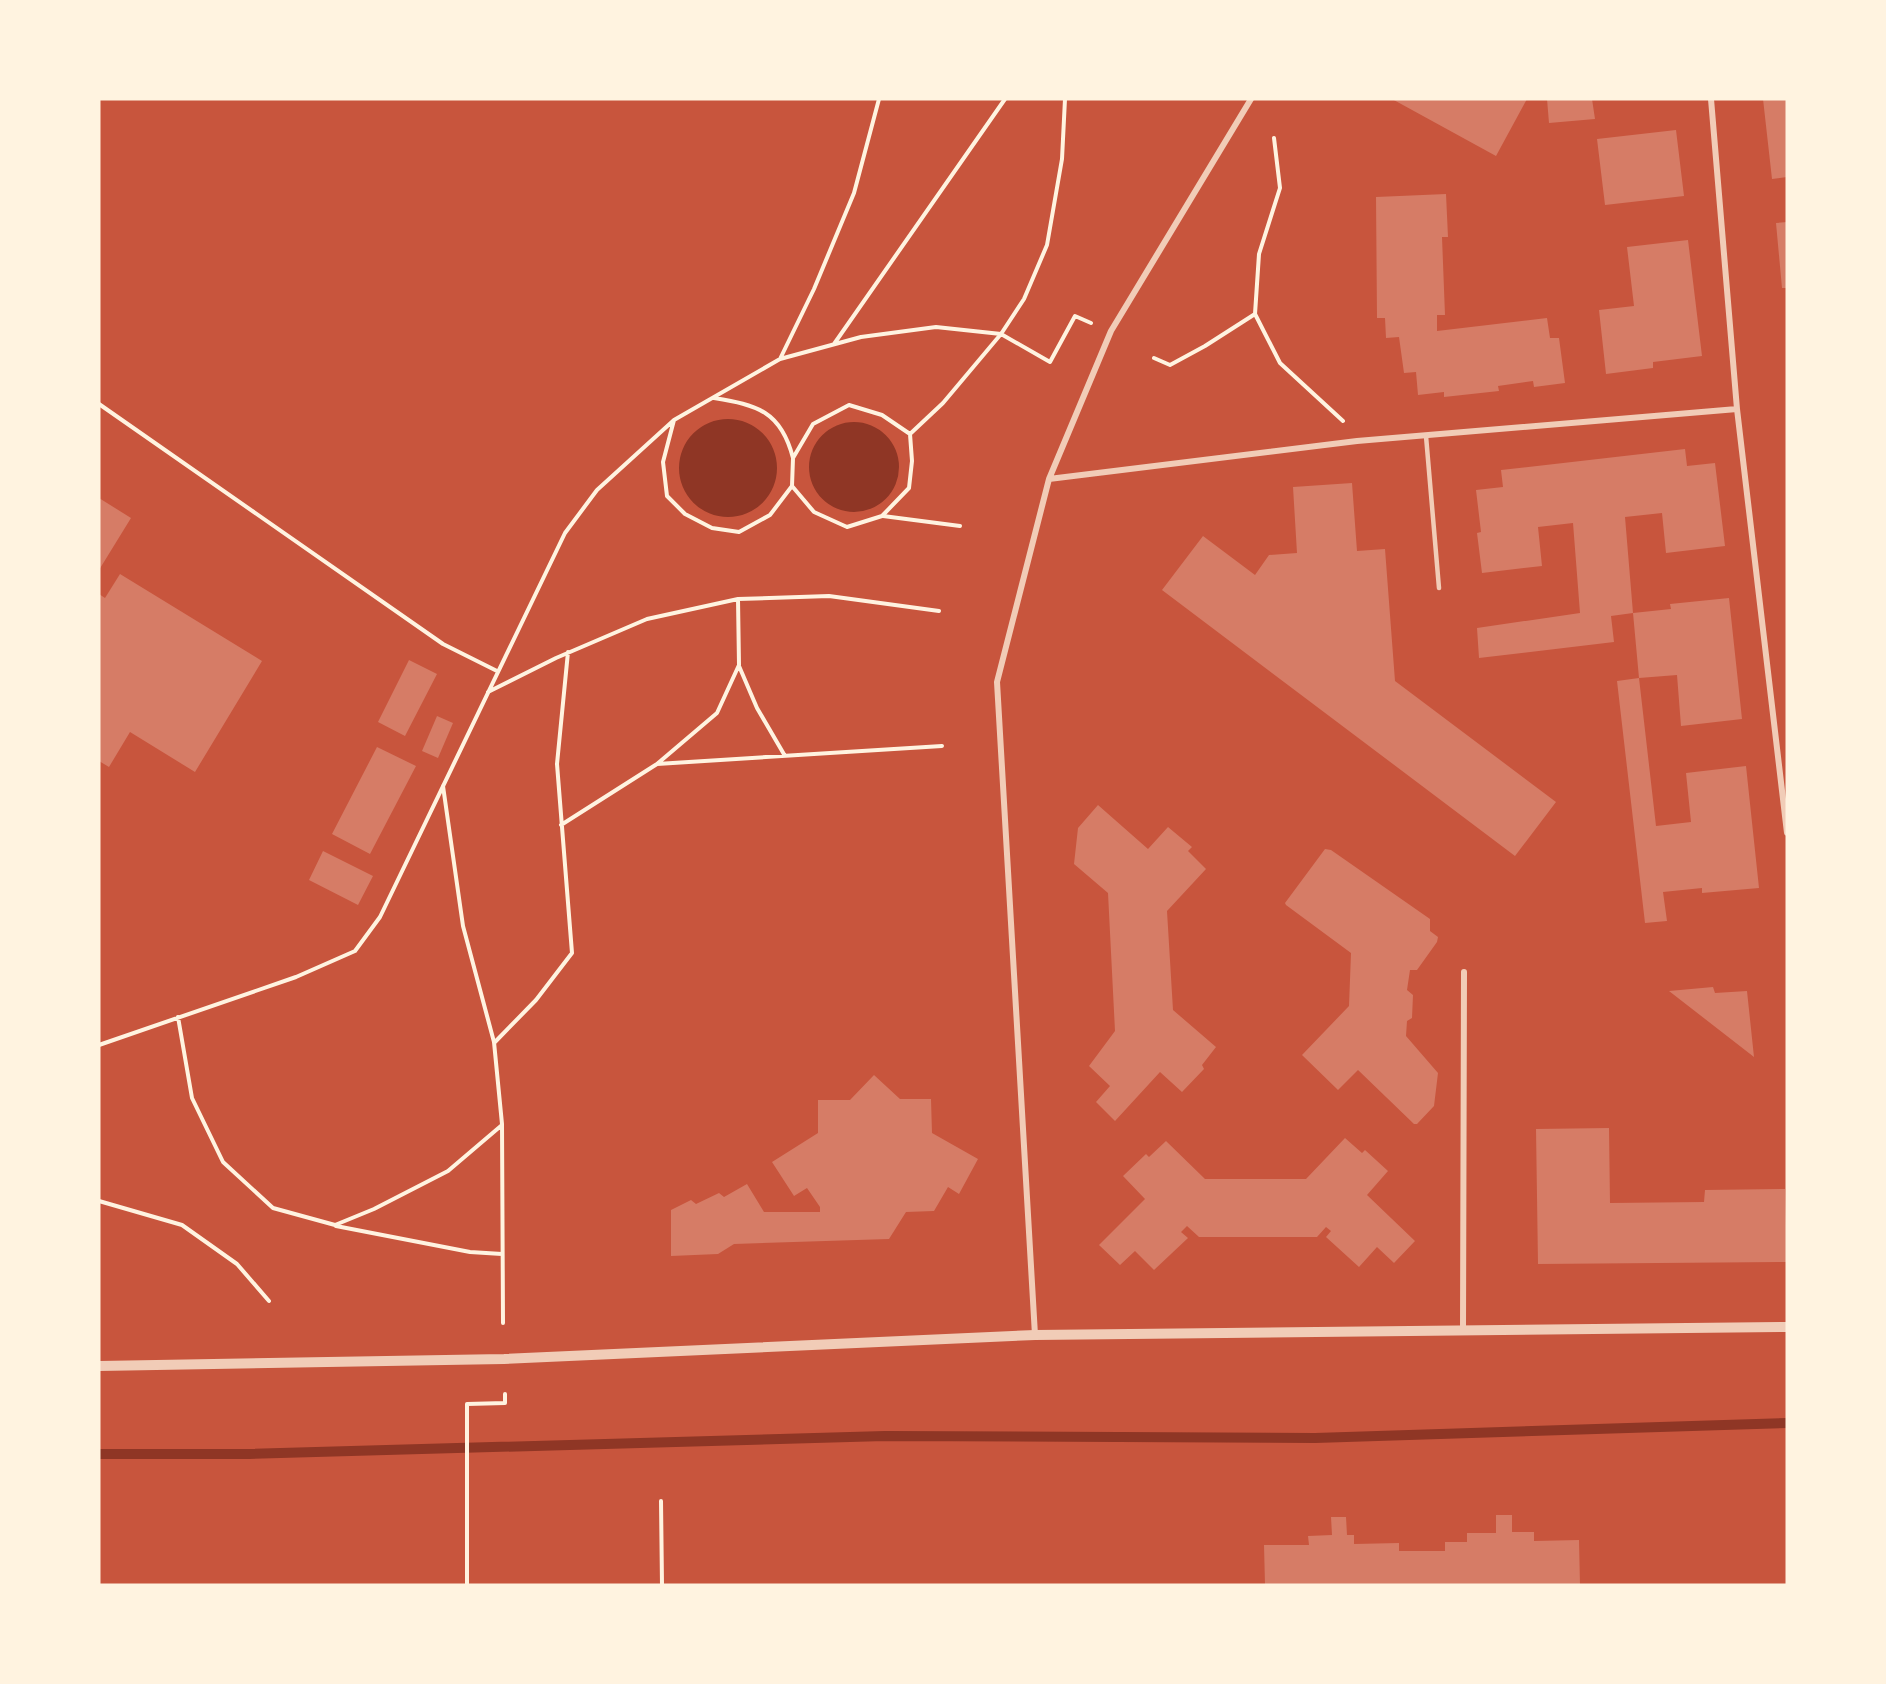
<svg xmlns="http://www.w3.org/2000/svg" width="1886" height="1684" font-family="'Public Sans',sans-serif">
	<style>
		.water { fill: #8f3625 }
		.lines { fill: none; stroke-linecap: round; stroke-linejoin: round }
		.stream { stroke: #8f3625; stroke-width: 10 }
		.building { fill: #d67c66 }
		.path { stroke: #fff3e0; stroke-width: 4 }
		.service { stroke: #f1ccb7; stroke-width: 4.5 }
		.minor { stroke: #f1ccb7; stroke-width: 6 }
		.tertiary { stroke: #f1ccb7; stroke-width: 10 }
	</style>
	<rect width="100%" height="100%" fill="#c8553d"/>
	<path class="water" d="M679 468a49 49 0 1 1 98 0a49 49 0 1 1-98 0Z
		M809 467a45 45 0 1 1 90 0a45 45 0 1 1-90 0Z"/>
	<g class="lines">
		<path class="stream" d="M 99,1454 L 249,1454 L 885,1436 L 1315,1438 L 1787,1423"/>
	</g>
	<path class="building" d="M 1392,99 L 1527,99 L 1496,156 Z
		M 1547,99 L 1592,99 L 1595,119 L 1549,123 Z
		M 1763,99 L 1787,99 L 1787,177 L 1772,179 Z
		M 1676,130 L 1684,196 L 1605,205 L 1597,139 Z
		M 1446,194 L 1448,237 L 1442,237 L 1445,315 L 1437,315 L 1437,331 L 1547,318 L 1550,338 L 1559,338 L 1565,383 L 1534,387 L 1533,381 L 1498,386 L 1499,391 L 1444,397 L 1444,392 L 1418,395 L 1416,372 L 1404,373 L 1399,337 L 1386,338 L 1385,318 L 1377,318 L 1376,197 Z
		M 1787,222 L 1787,288 L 1782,288 L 1776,223 Z
		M 1688,240 L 1702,356 L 1653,362 L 1653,368 L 1606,374 L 1599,310 L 1634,306 L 1627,247 Z
		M 1685,449 L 1687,466 L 1715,463 L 1725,546 L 1666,553 L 1662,513 L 1625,517 L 1633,613 L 1611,616 L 1614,642 L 1479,658 L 1477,628 L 1580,613 L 1573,523 L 1538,527 L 1542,566 L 1482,573 L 1477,533 L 1481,532 L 1476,490 L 1503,487 L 1501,470 Z
		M 1352,483 L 1357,551 L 1385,549 L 1395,681 L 1556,802 L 1515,856 L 1162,590 L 1203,536 L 1255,575 L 1269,555 L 1297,553 L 1293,487 Z
		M 99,498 L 131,518 L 99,570 Z
		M 120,574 L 262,661 L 195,772 L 130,732 L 109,767 L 99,761 L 99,594 L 105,598 Z
		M 1729,598 L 1742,719 L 1681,726 L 1677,675 L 1639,678 L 1633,613 L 1671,609 L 1670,604 Z
		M 409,660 L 437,674 L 405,736 L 378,722 Z
		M 1639,678 L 1656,826 L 1691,822 L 1686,773 L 1746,766 L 1759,888 L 1702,893 L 1702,888 L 1663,892 L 1667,921 L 1645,923 L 1617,681 Z
		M 437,716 L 453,723 L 438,758 L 422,751 Z
		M 377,747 L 416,766 L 370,854 L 332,834 Z
		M 1098,805 L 1148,849 L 1168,827 L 1192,847 L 1188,851 L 1206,869 L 1167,911 L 1173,1010 L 1216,1047 L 1202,1065 L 1204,1069 L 1182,1092 L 1160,1072 L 1115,1121 L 1096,1102 L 1110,1086 L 1089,1066 L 1115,1031 L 1108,893 L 1074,864 L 1078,828 Z
		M 1325,849 L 1331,850 L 1430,919 L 1430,931 L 1438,937 L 1437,942 L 1417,970 L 1410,970 L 1407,990 L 1413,995 L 1412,1018 L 1407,1021 L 1406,1036 L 1438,1073 L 1434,1106 L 1417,1124 L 1414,1124 L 1358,1070 L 1338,1090 L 1302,1055 L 1349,1006 L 1351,953 L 1286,905 L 1285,903 Z
		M 323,851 L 373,876 L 358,905 L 309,880 Z
		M 1713,987 L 1715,993 L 1747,991 L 1754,1057 L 1669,991 Z
		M 874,1075 L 900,1099 L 931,1099 L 932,1133 L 978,1159 L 959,1194 L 948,1187 L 934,1211 L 906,1212 L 889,1239 L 734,1244 L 718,1254 L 671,1256 L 671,1210 L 691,1200 L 696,1204 L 719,1193 L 724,1197 L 747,1184 L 764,1212 L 820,1212 L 820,1207 L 807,1188 L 794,1196 L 772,1162 L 818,1133 L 818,1100 L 850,1100 Z
		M 1609,1128 L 1610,1203 L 1704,1202 L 1705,1190 L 1785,1189 L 1787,1262 L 1538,1264 L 1536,1129 Z
		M 1345,1138 L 1362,1153 L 1365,1150 L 1388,1171 L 1367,1195 L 1415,1241 L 1394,1263 L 1377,1247 L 1359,1267 L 1326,1237 L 1331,1231 L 1326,1227 L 1317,1237 L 1199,1237 L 1187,1226 L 1181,1232 L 1188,1238 L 1154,1270 L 1135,1251 L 1120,1265 L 1099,1245 L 1145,1199 L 1123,1176 L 1146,1154 L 1149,1157 L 1166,1141 L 1205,1179 L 1306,1179 Z
		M 1496,1515 L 1512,1515 L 1512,1532 L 1534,1532 L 1534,1541 L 1579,1540 L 1580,1585 L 1265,1585 L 1264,1545 L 1309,1545 L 1308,1536 L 1332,1535 L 1331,1517 L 1346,1517 L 1347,1535 L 1354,1535 L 1354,1544 L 1399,1543 L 1399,1551 L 1445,1551 L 1445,1542 L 1467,1542 L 1467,1533 L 1496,1533 Z"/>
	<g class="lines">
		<path class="path" d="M 1274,138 L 1280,188 L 1259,254 L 1255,314 L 1280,363 L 1343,421
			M 834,344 L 1005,99
			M 1154,358 L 1170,365 L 1205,346 L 1255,314
			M 780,359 L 814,289 L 854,193 L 879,99
			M 714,398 C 757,405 781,411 793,458
			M 99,404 L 443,644 L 497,671
			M 674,420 L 663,462 L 667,496 L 685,514 L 712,528 L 739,532 L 770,515 L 792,486
			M 910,434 L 912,461 L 909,488 L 882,516 L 847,527 L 814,512 L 792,486 L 793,458 L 813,424 L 849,405 L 882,415 L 910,434 L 943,403 L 1001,334 L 1050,362 L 1075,316 L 1091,323
			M 883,516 L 960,526
			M 739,666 L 757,708 L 785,756
			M 488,692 L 556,658 L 647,619 L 738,599 L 829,596 L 939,611
			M 657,764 L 942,746
			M 443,786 L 463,926 L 494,1042 L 502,1124 L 503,1323
			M 561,825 L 657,764 L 717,713 L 739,665 L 738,599
			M 178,1017 L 192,1098 L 223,1162 L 273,1208 L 335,1225 L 374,1209 L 448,1171 L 502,1125
			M 495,1042 L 536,1000 L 572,953 L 557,764 L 568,652
			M 99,1045 L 296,977 L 355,951 L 380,917 L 565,533 L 597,490 L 674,420 L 780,359 L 861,337 L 936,327 L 1001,334 L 1024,299 L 1047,245 L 1062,159 L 1065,99
			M 99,1201 L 182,1225 L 237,1264 L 269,1301
			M 336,1226 L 470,1252 L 502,1254
			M 661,1501 L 662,1585
			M 467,1585 L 467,1404 L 505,1403 L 505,1394"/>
		<path class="service" d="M 1426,436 L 1439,588"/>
		<path class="minor" d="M 1711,99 L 1737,409 L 1787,833
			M 1049,479 L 1357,441 L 1737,409
			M 1463,1330 L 1464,972
			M 1035,1335 L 997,682 L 1049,479 L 1111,331 L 1251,99"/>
		<path class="tertiary" d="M 99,1366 L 504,1359 L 1035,1335 L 1787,1327"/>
	</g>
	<rect width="1886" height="1684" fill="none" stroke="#fff3e0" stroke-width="201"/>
</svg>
